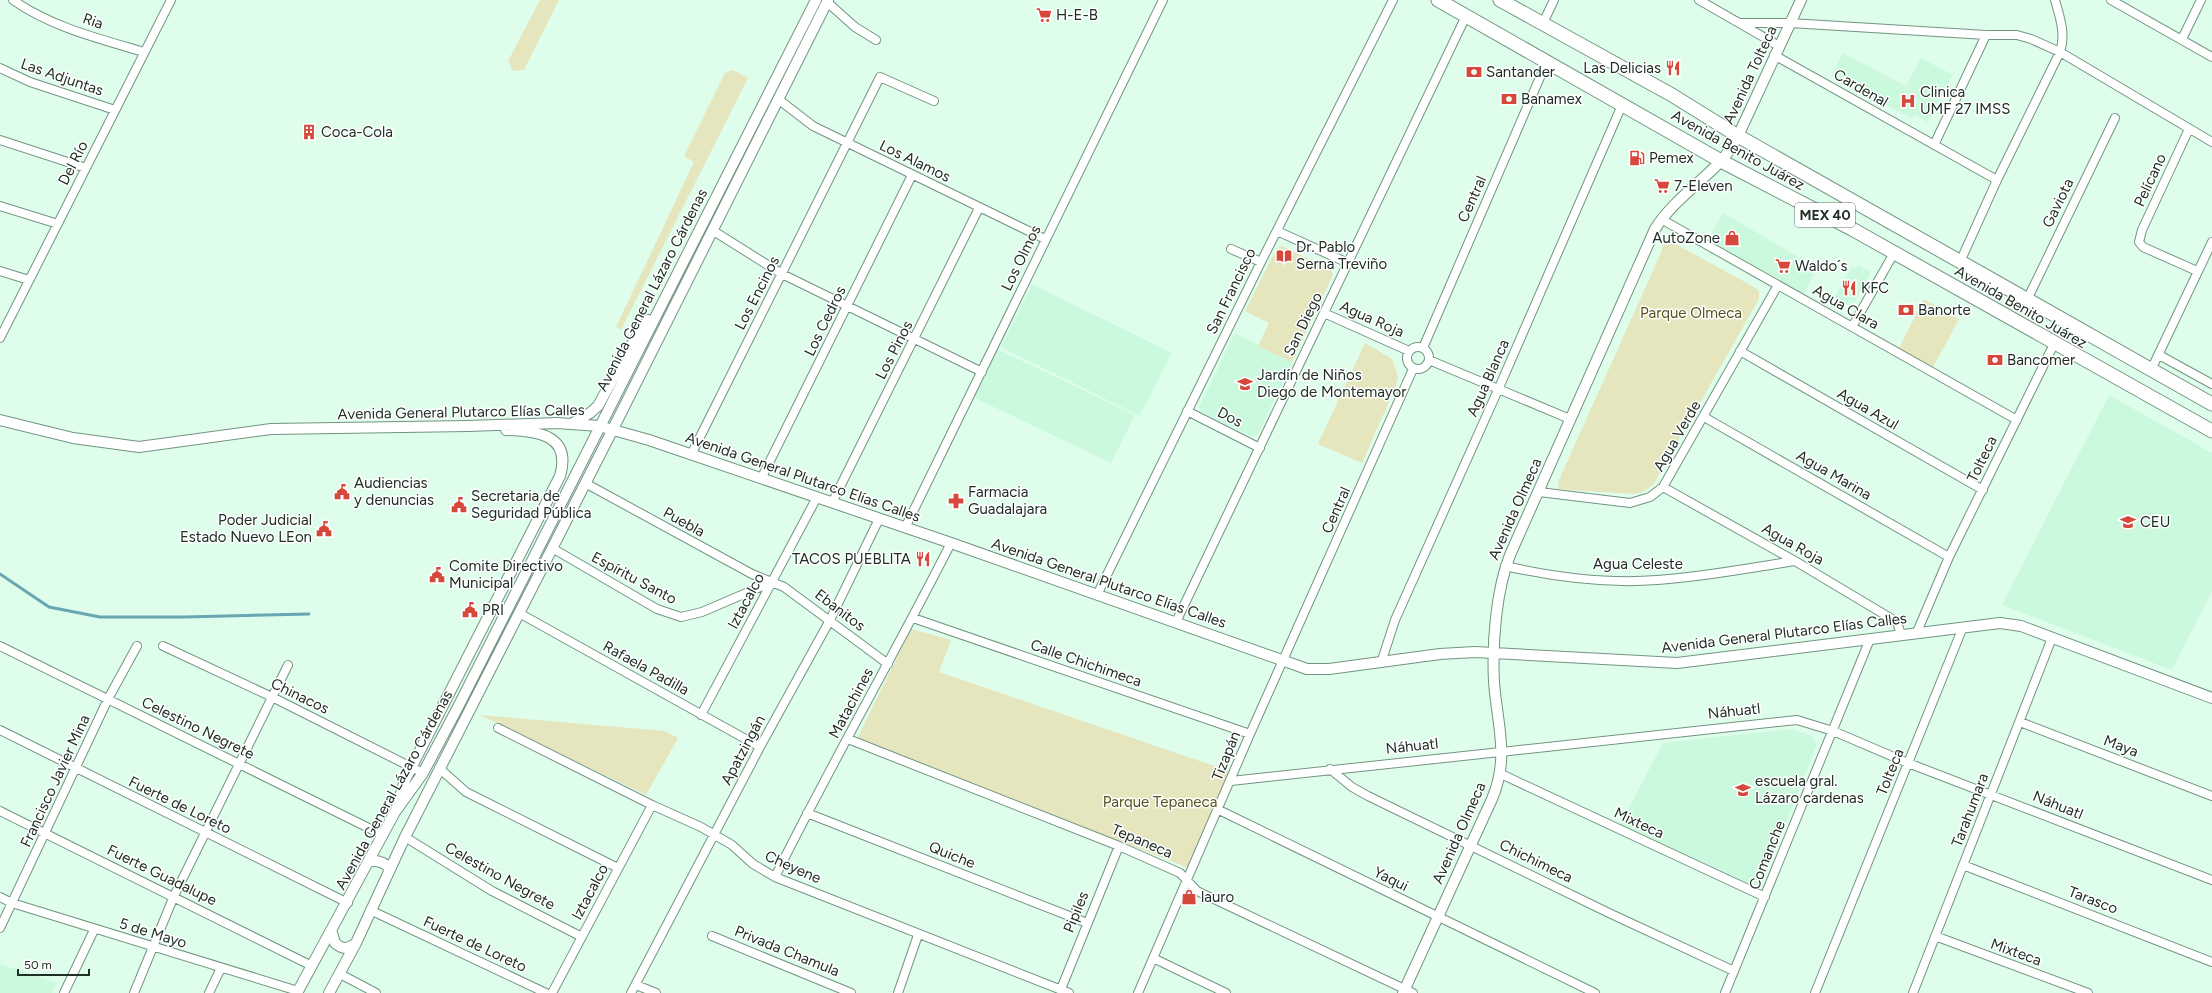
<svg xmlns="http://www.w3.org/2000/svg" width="2212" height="993" font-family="Figtree,sans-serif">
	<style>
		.built { fill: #cbf9dd }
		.green { fill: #e5e5be }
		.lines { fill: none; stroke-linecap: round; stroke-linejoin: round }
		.stream { stroke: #67a6b2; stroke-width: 3 }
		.minor-casing { stroke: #729480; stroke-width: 10 }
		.tertiary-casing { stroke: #729480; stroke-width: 12 }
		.primary-casing { stroke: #729480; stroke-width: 15 }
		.minor { stroke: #fff; stroke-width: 8 }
		.tertiary { stroke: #fff; stroke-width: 10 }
		.primary { stroke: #fff; stroke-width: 13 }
		.labels { text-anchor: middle; stroke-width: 3; stroke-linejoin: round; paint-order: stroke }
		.shield { fill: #fff; stroke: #636d67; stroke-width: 1 }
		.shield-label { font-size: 14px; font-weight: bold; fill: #202e26 }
		.poi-label { font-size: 15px; fill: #202e26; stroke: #fff; text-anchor: start }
		.street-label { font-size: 15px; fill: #202e26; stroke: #fff }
		.park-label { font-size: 15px; fill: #56541a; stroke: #fff }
	</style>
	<rect width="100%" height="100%" fill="#dffdeb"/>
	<path class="built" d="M 1843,53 L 1906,86 L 1921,58 L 1953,75 L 1928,122 L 1914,115 L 1912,119 L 1831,76 Z
		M 1723,213 L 1817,268 L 1803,295 L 1707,241 Z
		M 1858,265 L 1871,272 L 1854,303 L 1851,302 L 1849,306 L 1834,298 L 1852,267 L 1855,269 Z
		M 1032,284 L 1172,353 L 1140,416 L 1001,347 Z
		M 1235,333 L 1292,362 L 1258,434 L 1252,437 L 1200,411 L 1199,407 Z
		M 995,348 L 1135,415 L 1111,463 L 973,397 Z
		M 2109,395 L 2212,453 L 2212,591 L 2172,670 L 2002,605 Z
		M 1792,729 L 1812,736 L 1817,744 L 1762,884 L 1754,887 L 1620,825 L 1663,743 Z
		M 0,964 L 57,983 L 52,993 L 0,993 Z"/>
	<path class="green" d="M 540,0 L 559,0 L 524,70 L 513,71 L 508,61 Z
		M 733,70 L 748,78 L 621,330 L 616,327 L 694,162 L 684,156 L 725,73 Z
		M 1670,241 L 1756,288 L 1759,292 L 1759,299 L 1653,485 L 1643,492 L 1634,494 L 1558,489 L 1559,480 L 1660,255 L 1664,242 Z
		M 1282,246 L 1331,270 L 1333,275 L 1292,362 L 1258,346 L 1269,323 L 1245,311 L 1277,248 Z
		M 1924,299 L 1959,319 L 1931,371 L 1897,352 Z
		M 1365,343 L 1392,359 L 1398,376 L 1396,386 L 1362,463 L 1318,444 Z
		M 911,629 L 951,640 L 939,672 L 1229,771 L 1189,868 L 857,739 Z
		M 480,715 L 665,731 L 678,738 L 646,795 Z"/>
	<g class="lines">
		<path class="stream" d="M 0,574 L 49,607 L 100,617 L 185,617 L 309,614"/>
		<defs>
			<path id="minor" d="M 13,0 C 51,27 100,39 144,52
				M 1699,0 L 1779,46
				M 2111,0 L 2212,57
				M 827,2 L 855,27 L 876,40
				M 1543,23 L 1554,0
				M 1740,23 L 1790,23 L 1986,35 L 2017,35 L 2031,39 L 2060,52 L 2212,142
				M 2182,39 L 2201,0
				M 1774,55 L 1997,180
				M 0,68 L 30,82 L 115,110
				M 778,99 L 813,126 L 1045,239
				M 2189,129 L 2142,230 L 2139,242 L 2143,247 L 2197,271
				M 0,140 L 86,168
				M 1934,145 L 1986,35
				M 0,206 L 58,224
				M 1661,219 L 2017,420
				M 712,230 L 782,274 L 982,372
				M 1277,231 L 1348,263
				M 1231,249 L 1261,262
				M 1960,262 L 1997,180 L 2060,52 C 2066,34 2060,18 2055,0
				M 0,271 L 29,280
				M 2027,300 L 2115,118
				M 1324,313 L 1409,351
				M 1852,327 L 1894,253
				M 0,338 L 171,0
				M1407 358a11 11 0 1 1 22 0a11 11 0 1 1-22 0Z
				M 1423,348 L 1547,61
				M 1740,351 L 1983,490
				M 2159,355 L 2212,384
				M 1429,360 L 1570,419
				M 2151,370 L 2212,242
				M 1187,411 L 1260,448
				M 1704,417 L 1949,557
				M 691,455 L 880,77 L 934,101
				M 761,479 L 912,175
				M 585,483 L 752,574 L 784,587 L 888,664
				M 1663,487 L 1795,561 L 1897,622 L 1901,635
				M 1539,492 L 1630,503 L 1650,497 L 1663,487 L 1778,285
				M 832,503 L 979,208
				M 905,528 L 1163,0
				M 552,548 L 657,609 L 681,617 L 702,612 L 772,582
				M 1505,566 C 1554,577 1607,584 1657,580 C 1703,577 1749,568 1795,561
				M 1097,595 L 1261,262 L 1393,0
				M 519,613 L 760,747
				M 913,618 L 1250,734
				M 1176,622 L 1466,16
				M 1917,632 L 1949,557 L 2054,344
				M 0,646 L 383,835
				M 163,646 L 272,697 L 423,773
				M 1381,663 L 1395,620 L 1498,390 L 1622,105
				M 701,715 L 816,499
				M 2020,722 L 2212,796
				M 498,728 L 652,805 L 701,827 L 732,845 L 753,864 L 775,877 L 1069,993
				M 0,730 L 348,903
				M 848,739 L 1119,846 L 1180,873 L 1197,891 L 1413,993
				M 439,768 L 466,792 L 618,868
				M 1330,769 L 1352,787 L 1368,796 L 1609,913 L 1734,971
				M 1501,774 L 1765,897
				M 1231,781 L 1797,720 L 1833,731 L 1908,763 L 2212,880
				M 1219,810 L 1595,993
				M 0,811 L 312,966
				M 807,813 L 1087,923
				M 405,837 L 492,891 L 582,937
				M 1963,865 L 2212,962
				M 775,877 C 831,764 894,655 951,543
				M 0,897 L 12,903 L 298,991
				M 370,910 L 546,993
				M 0,928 L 108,699 L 137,646
				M 712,936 L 851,993
				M 1935,936 L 2088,993
				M 1153,958 L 1226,993
				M 340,974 L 376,993
				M 636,985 L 656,993
				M 1061,989 L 1119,846
				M 64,993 L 94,930
				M 134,993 L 174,896 L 288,665
				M 209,993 L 221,968
				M 552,993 L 652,805
				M 631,993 L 760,747 L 830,620 L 879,519
				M 898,993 L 918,935
				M 1138,993 L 1250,734 L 1413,369
				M 1725,993 L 1870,639
				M 1815,993 L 1963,627
				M 1913,993 L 2052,638"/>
			<path id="tertiary" d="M 0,420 L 73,438 L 139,447 L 271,429 L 468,426 L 557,423 L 599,426 L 649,440 L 951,543 L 1307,669 L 1329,669 L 1440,654 L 1475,652 L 1677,663 L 2000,623 L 2021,626 L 2212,698
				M 573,423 L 590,413 L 598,406 L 630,347 L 648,320
				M 397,807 L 405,780 L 560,476 C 572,435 538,431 506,430
				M 368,862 C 376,860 381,861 388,866 L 389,872
				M 332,933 L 335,943 C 343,950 348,949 356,943
				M 297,993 L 395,812 L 423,773 L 458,707 L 816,0
				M 329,993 L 356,943 L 405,837 L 613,429 L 828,0
				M 1403,993 L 1492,799 C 1510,757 1497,724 1494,682 C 1492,643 1496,591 1510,555 L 1655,229 C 1672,202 1699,184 1720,162 C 1728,154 1733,145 1738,136 L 1801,0"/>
			<path id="primary" d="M 1438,0 L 1721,161 L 1852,229 L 2212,431
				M 1500,0 L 1672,95 L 1738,136 L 2212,404"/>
		</defs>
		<use href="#minor" class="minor-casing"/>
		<use href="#tertiary" class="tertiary-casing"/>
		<use href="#primary" class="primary-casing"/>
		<use href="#minor" class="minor"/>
		<use href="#tertiary" class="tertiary"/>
		<use href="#primary" class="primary"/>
	</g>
	<defs>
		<symbol id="supermarket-bare" viewBox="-9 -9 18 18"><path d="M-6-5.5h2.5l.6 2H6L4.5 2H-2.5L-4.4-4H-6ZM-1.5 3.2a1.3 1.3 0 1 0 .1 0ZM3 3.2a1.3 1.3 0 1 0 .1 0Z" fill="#d6483b" stroke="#fff" stroke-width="2.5" paint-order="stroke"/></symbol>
		<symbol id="restaurant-bare" viewBox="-9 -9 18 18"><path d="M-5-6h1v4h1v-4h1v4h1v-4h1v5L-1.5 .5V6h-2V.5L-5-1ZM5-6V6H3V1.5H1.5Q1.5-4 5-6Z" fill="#d6483b" stroke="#fff" stroke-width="2.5" paint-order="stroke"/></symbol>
		<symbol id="bank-bare" viewBox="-9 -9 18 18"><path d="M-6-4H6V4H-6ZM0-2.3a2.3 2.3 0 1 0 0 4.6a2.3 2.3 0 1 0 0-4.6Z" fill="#d6483b" stroke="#fff" stroke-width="2.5" paint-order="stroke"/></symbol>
		<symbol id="hospital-bare" viewBox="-9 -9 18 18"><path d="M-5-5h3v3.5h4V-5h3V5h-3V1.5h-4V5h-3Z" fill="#d6483b" stroke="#fff" stroke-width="2.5" paint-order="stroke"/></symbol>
		<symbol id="building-bare" viewBox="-9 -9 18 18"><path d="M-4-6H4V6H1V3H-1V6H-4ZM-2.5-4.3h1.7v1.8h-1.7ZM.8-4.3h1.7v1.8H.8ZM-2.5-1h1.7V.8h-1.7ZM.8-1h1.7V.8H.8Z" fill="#d6483b" stroke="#fff" stroke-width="2.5" paint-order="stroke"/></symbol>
		<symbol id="fuel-bare" viewBox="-9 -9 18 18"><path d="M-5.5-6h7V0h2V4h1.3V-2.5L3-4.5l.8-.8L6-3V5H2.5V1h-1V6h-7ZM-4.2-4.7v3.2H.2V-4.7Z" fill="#d6483b" stroke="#fff" stroke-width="2.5" paint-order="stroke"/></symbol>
		<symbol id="shop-bare" viewBox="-9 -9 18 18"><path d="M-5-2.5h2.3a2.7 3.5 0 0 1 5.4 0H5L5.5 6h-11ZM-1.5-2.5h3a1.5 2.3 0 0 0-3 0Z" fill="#d6483b" stroke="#fff" stroke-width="2.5" paint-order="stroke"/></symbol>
		<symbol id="library-bare" viewBox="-9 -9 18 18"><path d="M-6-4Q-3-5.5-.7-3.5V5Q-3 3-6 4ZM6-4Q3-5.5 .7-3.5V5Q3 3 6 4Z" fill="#d6483b" stroke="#fff" stroke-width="2.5" paint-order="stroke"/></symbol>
		<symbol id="school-bare" viewBox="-9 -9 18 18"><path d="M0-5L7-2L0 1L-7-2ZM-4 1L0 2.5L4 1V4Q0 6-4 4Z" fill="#d6483b" stroke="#fff" stroke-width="2.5" paint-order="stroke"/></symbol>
		<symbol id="civic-bare" viewBox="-9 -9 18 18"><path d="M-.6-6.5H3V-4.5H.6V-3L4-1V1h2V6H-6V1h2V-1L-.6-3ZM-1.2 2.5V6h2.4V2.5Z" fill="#d6483b" stroke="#fff" stroke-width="2.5" paint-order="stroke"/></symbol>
		<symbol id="pharmacy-bare" viewBox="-9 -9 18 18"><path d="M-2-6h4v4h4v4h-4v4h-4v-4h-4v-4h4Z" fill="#d6483b" stroke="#fff" stroke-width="2.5" paint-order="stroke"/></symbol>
	</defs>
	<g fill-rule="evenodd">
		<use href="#supermarket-bare" x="1033" y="4" width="22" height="22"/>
		<use href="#restaurant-bare" x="1662" y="57" width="22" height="22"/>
		<use href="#bank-bare" x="1463" y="61" width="22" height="22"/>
		<use href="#bank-bare" x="1498" y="88" width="22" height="22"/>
		<use href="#hospital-bare" x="1897" y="90" width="22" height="22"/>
		<use href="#building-bare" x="298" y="121" width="22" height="22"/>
		<use href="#fuel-bare" x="1626" y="147" width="22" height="22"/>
		<use href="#supermarket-bare" x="1651" y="175" width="22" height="22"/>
		<use href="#shop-bare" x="1721" y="227" width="22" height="22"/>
		<use href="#library-bare" x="1273" y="245" width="22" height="22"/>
		<use href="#supermarket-bare" x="1772" y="255" width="22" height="22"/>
		<use href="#restaurant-bare" x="1838" y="277" width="22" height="22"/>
		<use href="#bank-bare" x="1895" y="299" width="22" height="22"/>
		<use href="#bank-bare" x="1984" y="349" width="22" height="22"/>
		<use href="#school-bare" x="1234" y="373" width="22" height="22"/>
		<use href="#civic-bare" x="331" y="481" width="22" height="22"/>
		<use href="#pharmacy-bare" x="945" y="490" width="22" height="22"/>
		<use href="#civic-bare" x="448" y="494" width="22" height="22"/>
		<use href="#school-bare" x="2117" y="511" width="22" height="22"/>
		<use href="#civic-bare" x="313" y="518" width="22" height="22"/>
		<use href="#restaurant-bare" x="912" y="548" width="22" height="22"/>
		<use href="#civic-bare" x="426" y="564" width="22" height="22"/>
		<use href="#civic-bare" x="459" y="599" width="22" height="22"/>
		<use href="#school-bare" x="1732" y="779" width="22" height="22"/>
		<use href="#shop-bare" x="1178" y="886" width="22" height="22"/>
	</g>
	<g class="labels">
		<rect class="shield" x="1795" y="203" width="60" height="24" rx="3"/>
		<g class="shield-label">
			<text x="1825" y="220">MEX 40</text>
		</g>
		<g class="poi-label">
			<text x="1056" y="20">H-E-B</text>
			<text x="1661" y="73" text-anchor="end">Las Delicias</text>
			<text x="1486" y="77">Santander</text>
			<text x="1920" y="97">Clinica<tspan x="1920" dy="17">UMF 27 IMSS</tspan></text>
			<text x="1521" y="104">Banamex</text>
			<text x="321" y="137">Coca-Cola</text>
			<text x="1649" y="163">Pemex</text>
			<text x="1674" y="191">7-Eleven</text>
			<text x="1720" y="243" text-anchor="end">AutoZone</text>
			<text x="1296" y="252">Dr. Pablo<tspan x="1296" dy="17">Serna Treviño</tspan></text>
			<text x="1795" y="271">Waldo´s</text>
			<text x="1861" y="293">KFC</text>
			<text x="1918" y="315">Banorte</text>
			<text x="2007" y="365">Bancomer</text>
			<text x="1257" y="380">Jardín de Niños<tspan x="1257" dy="17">Diego de Montemayor</tspan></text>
			<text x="354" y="488">Audiencias<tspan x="354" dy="17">y denuncias</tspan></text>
			<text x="968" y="497">Farmacia<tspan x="968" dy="17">Guadalajara</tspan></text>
			<text x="471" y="501">Secretaria de<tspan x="471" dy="17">Seguridad Pública</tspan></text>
			<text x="312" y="525" text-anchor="end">Poder Judicial<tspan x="312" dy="17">Estado Nuevo LEon</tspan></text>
			<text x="2140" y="527">CEU</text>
			<text x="911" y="564" text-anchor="end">TACOS PUEBLITA</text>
			<text x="449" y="571">Comite Directivo<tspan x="449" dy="17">Municipal</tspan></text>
			<text x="482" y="615">PRI</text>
			<text x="1755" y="786">escuela gral.<tspan x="1755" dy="17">Lázaro cardenas</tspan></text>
			<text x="1201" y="902">lauro</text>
		</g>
		<g class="street-label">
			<text transform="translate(93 21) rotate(19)" y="5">Ria</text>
			<text transform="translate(1750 75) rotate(-65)" y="5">Avenida Tolteca</text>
			<text transform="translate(62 77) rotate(19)" y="5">Las Adjuntas</text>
			<text transform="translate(1861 88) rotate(30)" y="5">Cardenal</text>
			<text transform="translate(1738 150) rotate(29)" y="5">Avenida Benito Juárez</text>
			<text transform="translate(915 161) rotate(26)" y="5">Los Alamos</text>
			<text transform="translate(73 163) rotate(-63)" y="5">Del Río</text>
			<text transform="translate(2150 180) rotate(-65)" y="5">Pelícano</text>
			<text transform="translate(1472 199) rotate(-66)" y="5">Central</text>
			<text transform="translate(2058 203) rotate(-64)" y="5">Gaviota</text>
			<text transform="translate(1021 258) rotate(-64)" y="5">Los Olmos</text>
			<text transform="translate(652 290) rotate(-63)" y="5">Avenida General Lázaro Cárdenas</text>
			<text transform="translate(1231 291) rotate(-64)" y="5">San Francisco</text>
			<text transform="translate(757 293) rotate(-63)" y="5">Los Encinos</text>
			<text transform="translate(1846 307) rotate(30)" y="5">Agua Clara</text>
			<text transform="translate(2021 307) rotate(30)" y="5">Avenida Benito Juárez</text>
			<text transform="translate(1372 319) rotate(24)" y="5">Agua Roja</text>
			<text transform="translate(825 321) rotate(-64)" y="5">Los Cedros</text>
			<text transform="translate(1303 324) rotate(-64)" y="5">San Diego</text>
			<text transform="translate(894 350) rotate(-63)" y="5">Los Pinos</text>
			<text transform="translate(1488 378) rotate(-66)" y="5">Agua Blanca</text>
			<text transform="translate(1868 409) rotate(30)" y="5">Agua Azul</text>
			<text transform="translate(461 412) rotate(-1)" y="5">Avenida General Plutarco Elías Calles</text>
			<text transform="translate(1230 417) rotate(27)" y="5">Dos</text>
			<text transform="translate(1677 436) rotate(-60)" y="5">Agua Verde</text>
			<text transform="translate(1982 459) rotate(-64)" y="5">Tolteca</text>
			<text transform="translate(1834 475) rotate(30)" y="5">Agua Marina</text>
			<text transform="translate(803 477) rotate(19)" y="5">Avenida General Plutarco Elías Calles</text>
			<text transform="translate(1515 509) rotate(-66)" y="5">Avenida Olmeca</text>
			<text transform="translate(1336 510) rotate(-66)" y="5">Central</text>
			<text transform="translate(684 522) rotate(29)" y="5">Puebla</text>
			<text transform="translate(1793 544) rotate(30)" y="5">Agua Roja</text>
			<text x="1638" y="569">Agua Celeste</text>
			<text transform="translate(634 578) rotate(28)" y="5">Espíritu Santo</text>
			<text transform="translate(1109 583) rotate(19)" y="5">Avenida General Plutarco Elías Calles</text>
			<text transform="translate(746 601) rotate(-62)" y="5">Iztacalco</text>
			<text transform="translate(840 610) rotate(37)" y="5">Ebanitos</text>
			<text transform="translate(1784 633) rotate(-7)" y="5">Avenida General Plutarco Elías Calles</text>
			<text transform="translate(1086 663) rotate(19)" y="5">Calle Chichimeca</text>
			<text transform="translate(646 668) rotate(29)" y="5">Rafaela Padilla</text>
			<text transform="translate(300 696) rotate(26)" y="5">Chinacos</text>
			<text transform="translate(851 703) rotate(-62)" y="5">Matachines</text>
			<text transform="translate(1734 711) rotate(-6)" y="5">Náhuatl</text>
			<text transform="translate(198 728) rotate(26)" y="5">Celestino Negrete</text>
			<text transform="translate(1412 746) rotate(-6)" y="5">Náhuatl</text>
			<text transform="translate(2121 746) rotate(21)" y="5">Maya</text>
			<text transform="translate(743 750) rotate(-62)" y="5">Apatzingán</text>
			<text transform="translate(1226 756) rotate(-68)" y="5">Tizapán</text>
			<text transform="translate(1890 772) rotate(-68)" y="5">Tolteca</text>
			<text transform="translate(55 781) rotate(-65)" y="5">Francisco Javier Mina</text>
			<text transform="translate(394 790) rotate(-61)" y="5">Avenida General Lázaro Cárdenas</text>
			<text transform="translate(180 805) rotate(26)" y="5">Fuerte de Loreto</text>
			<text transform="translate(2058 805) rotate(22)" y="5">Náhuatl</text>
			<text transform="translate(1970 810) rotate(-69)" y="5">Tarahumara</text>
			<text transform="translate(1639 823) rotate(25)" y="5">Mixteca</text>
			<text transform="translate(1459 833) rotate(-66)" y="5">Avenida Olmeca</text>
			<text transform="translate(1142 841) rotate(23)" y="5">Tepaneca</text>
			<text transform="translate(952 855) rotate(22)" y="5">Quiche</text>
			<text transform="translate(1767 855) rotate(-68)" y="5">Comanche</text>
			<text transform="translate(1536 861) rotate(26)" y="5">Chichimeca</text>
			<text transform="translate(793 867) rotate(24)" y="5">Cheyene</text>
			<text transform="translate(162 875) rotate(26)" y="5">Fuerte Guadalupe</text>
			<text transform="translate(500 876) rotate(29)" y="5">Celestino Negrete</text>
			<text transform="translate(1391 879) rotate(26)" y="5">Yaqui</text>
			<text transform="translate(590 892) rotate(-62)" y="5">Iztacalco</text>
			<text transform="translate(2093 900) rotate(21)" y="5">Tarasco</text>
			<text transform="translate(1076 912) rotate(-68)" y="5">Pipiles</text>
			<text transform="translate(153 933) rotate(17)" y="5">5 de Mayo</text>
			<text transform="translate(475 944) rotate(25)" y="5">Fuerte de Loreto</text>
			<text transform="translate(787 951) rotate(22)" y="5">Privada Chamula</text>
			<text transform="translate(2016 952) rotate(20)" y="5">Mixteca</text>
		</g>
		<g class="park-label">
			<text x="1691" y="318">Parque Olmeca</text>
			<text x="1160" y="807">Parque Tepaneca</text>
		</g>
	</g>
	<path d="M18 969v6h71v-6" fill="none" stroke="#202e26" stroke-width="2"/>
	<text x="24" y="969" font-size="12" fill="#202e26" stroke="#ffffff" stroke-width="3" paint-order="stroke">50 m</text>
</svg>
